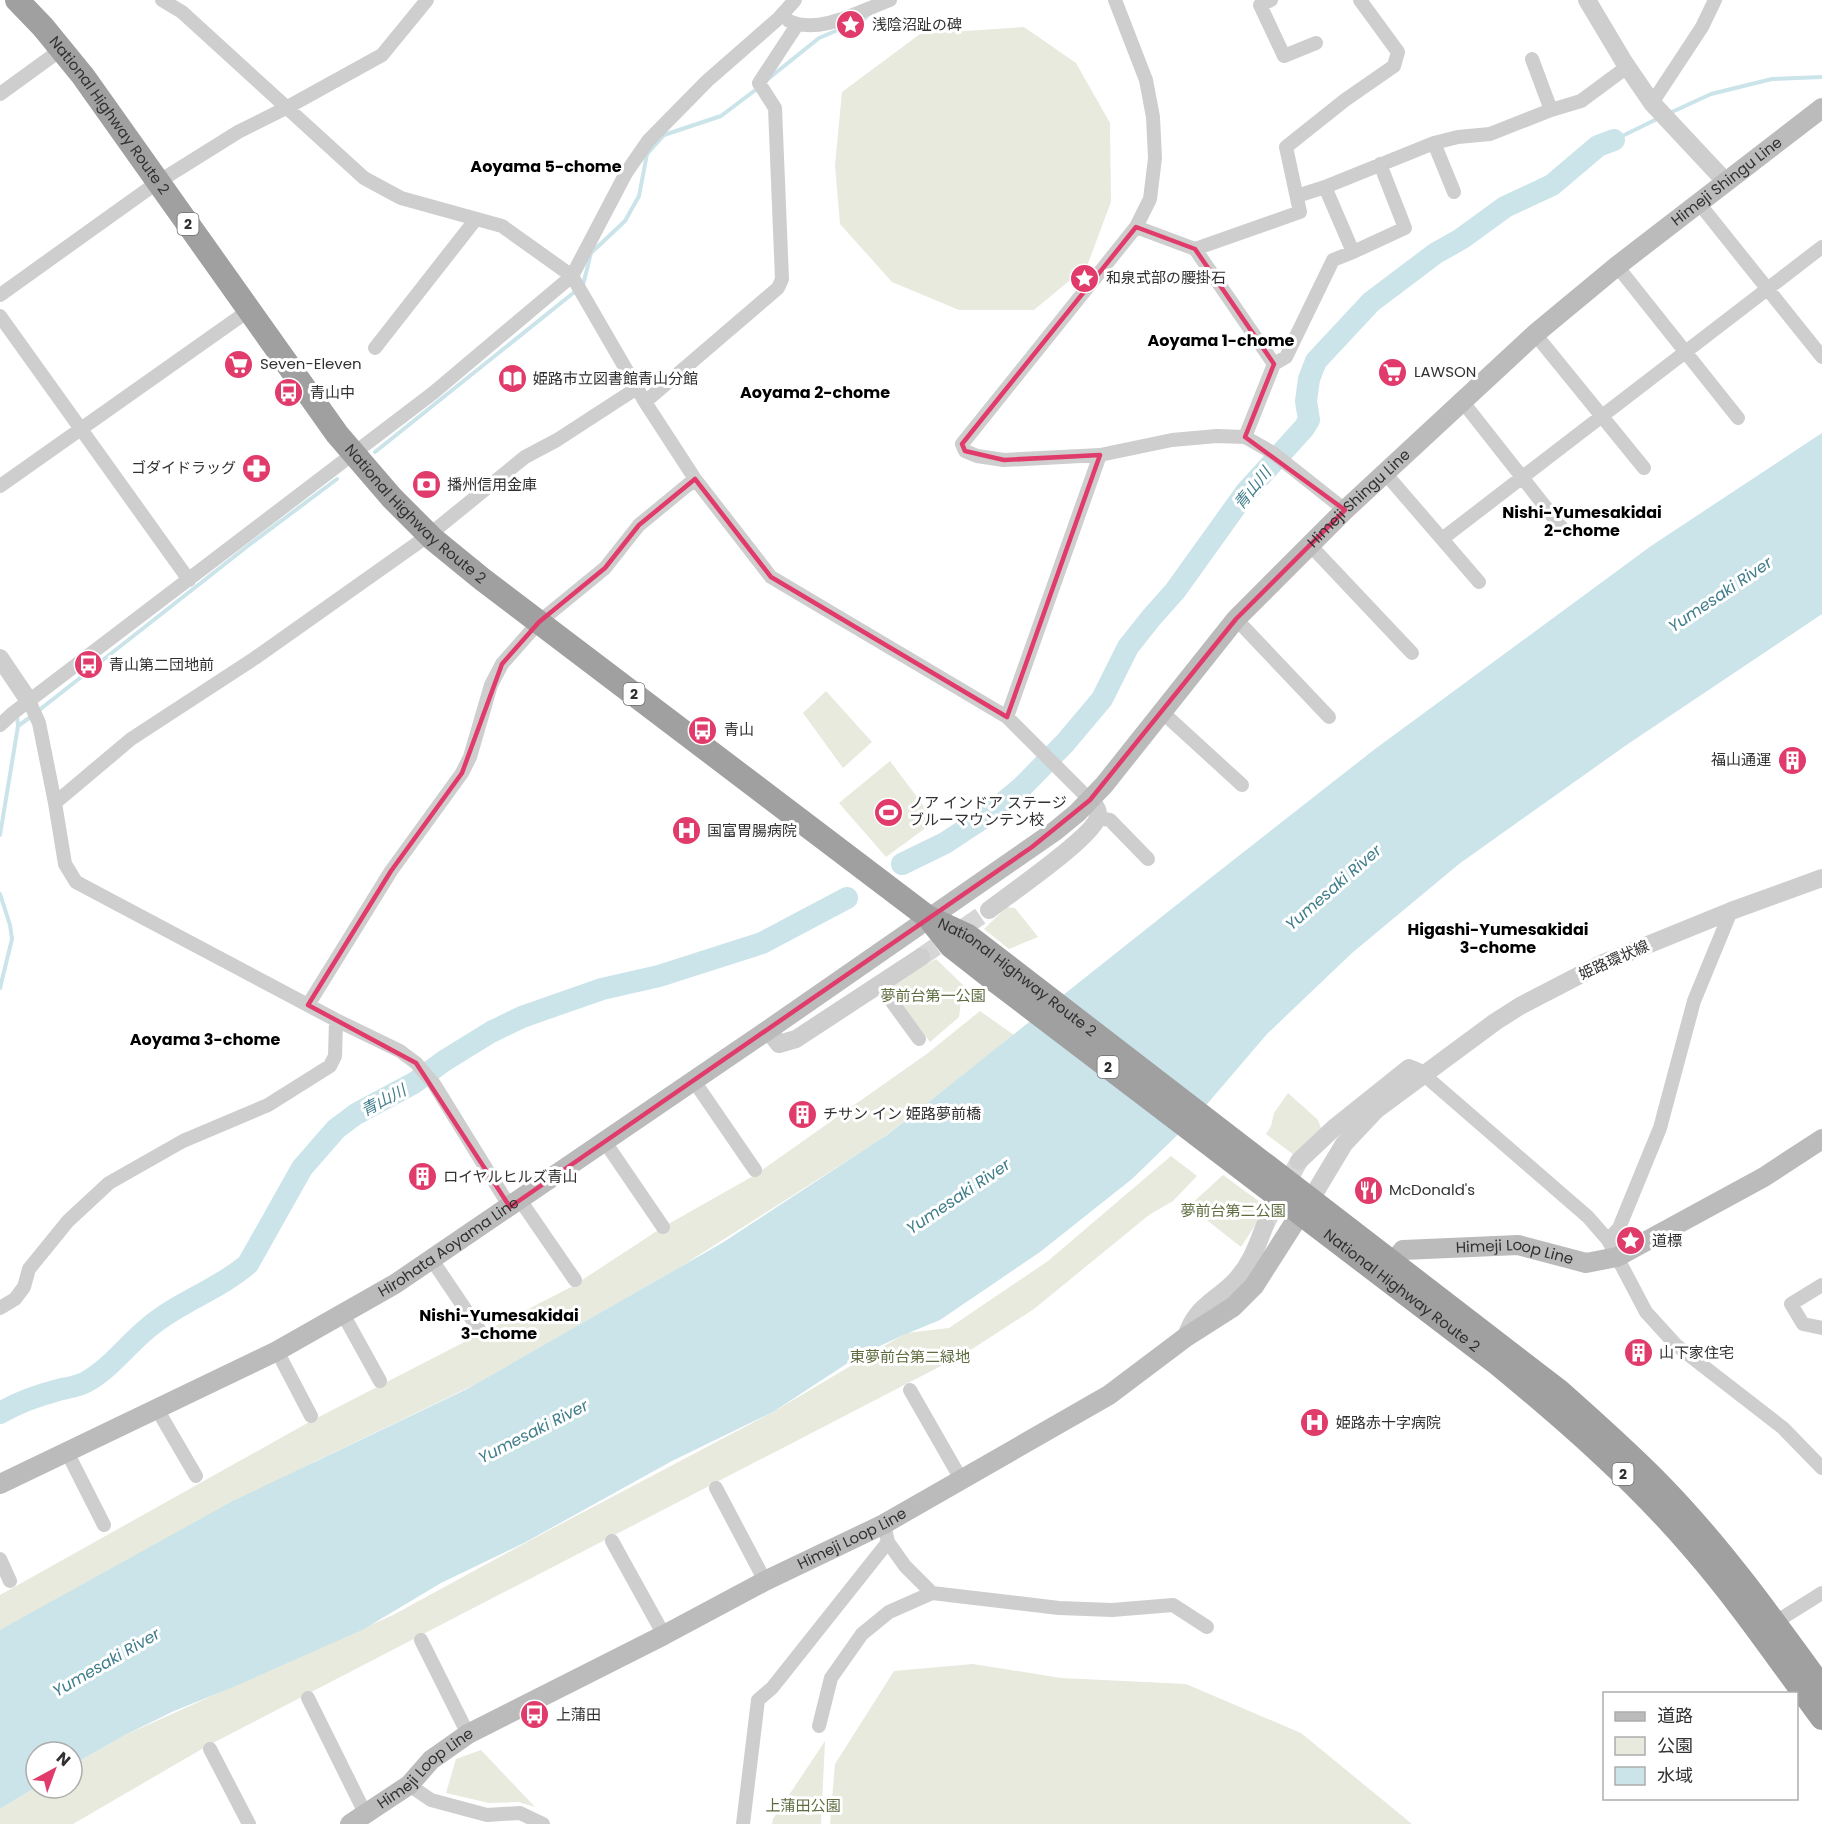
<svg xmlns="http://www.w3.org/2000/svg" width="1822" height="1824" font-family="Poppins,'Noto Sans JP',sans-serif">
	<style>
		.green { fill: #e7eadd }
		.water { fill: #cae4ea }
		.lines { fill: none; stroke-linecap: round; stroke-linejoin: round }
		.stream { stroke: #cae4ea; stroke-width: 4 }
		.river { stroke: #cae4ea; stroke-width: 22 }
		.tertiary-tunnel { stroke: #d6d6d6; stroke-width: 18; stroke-dasharray: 18 9; stroke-linecap: butt }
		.minor { stroke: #cecece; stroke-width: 14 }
		.tertiary { stroke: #cecece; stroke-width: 18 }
		.secondary { stroke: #bbb; stroke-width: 20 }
		.trunk { stroke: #a0a0a0; stroke-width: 24 }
		.marked { fill: none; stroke: #e03b6a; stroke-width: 4.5; stroke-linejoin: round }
		.labels { text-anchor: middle; stroke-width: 6; stroke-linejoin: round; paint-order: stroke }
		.shield { fill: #fff; stroke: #6f6f6f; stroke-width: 1.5 }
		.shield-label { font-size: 14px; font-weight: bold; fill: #313131 }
		.poi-label { font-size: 15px; fill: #313131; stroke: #fff; text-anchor: start }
		.street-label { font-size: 15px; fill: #313131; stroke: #fff }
		.park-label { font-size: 15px; fill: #5e6c3f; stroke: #fff }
		.neighbourhood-label { font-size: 16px; font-weight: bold; fill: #000; stroke: #fff }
		.water-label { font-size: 16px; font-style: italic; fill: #3f7d8b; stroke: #fff }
	</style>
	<rect width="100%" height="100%" fill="#fff"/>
	<path class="green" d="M 1024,27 L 1076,63 L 1110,123 L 1111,202 L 1087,266 L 1034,310 L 959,310 L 892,282 L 840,224 L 835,165 L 842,92 L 920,34 Z
		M 826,691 L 872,742 L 843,768 L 803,713 Z
		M 890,761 L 935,821 L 886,857 L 839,803 Z
		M 1007,907 L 1015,908 L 1038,937 L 1009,949 L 984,929 Z
		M 936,959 L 963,985 L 959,1017 L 930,1042 L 888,986 Z
		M 980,1011 L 1014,1035 L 880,1140 L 680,1267 L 476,1384 L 314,1462 L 0,1632 L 0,1595 L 311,1421 L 573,1286 L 663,1227 L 755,1175 L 928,1053 Z
		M 1288,1093 L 1318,1120 L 1321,1128 L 1294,1155 L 1266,1134 L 1271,1126 L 1274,1113 Z
		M 1171,1156 L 1197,1176 L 1173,1201 L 1149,1215 L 1034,1309 L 966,1353 L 207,1746 L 73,1824 L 0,1824 L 0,1809 L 36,1787 L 72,1788 L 72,1765 L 125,1735 L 393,1615 L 540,1535 L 773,1412 L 906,1333 L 949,1328 L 1048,1261 Z
		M 1223,1175 L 1267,1207 L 1241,1247 L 1189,1206 Z
		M 973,1664 L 1061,1678 L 1186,1684 L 1301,1733 L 1412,1824 L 830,1824 L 835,1764 L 894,1671 Z
		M 825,1741 L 821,1824 L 772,1824 L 773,1819 Z
		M 481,1750 L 535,1807 L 519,1802 L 489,1803 L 446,1793 L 456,1759 Z"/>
	<path class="water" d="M 1822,433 L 1822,614 L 1625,746 L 1459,864 L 1352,953 L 1267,1034 L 1196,1117 L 1132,1179 L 1040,1252 L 940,1320 L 901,1336 L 857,1357 L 773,1412 L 672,1461 L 524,1543 L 441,1583 L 364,1629 L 231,1688 L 174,1711 L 125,1735 L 72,1765 L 72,1752 L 36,1752 L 36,1787 L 0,1809 L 0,1630 L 231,1502 L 467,1389 L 722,1243 L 887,1135 L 1213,876 L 1375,749 L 1651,546 Z"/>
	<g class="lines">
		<path class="stream" d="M 768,79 L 819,38 L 864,19 L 869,14
			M 1672,112 L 1711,94 L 1772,79 L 1822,77
			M 1614,140 L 1655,120
			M 583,285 L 591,253 L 625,221 L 639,196 L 647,154 L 664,135 L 721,116 L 758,88
			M 375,452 L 577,290
			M 38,711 L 249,545 L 337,479
			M 18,726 L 32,716
			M 0,835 L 18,726 L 17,714
			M 0,894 L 10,925 L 12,939 L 0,988"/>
		<path class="river" d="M 902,864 L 945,843 L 992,812 L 1022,787 L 1065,743 L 1102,699 L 1128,647 L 1151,618 L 1175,591 L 1246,492 L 1304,428 L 1309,420 L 1306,401 L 1309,379 L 1316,361 L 1371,302 L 1436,253 L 1461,239 L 1505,207 L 1552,185 L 1598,146 L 1614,140
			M 0,1413 C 17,1403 36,1396 55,1391 C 65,1388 77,1387 86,1382 C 110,1369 127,1345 148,1328 C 178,1302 218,1290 248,1264 L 302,1168 L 336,1129 L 356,1114 L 414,1083 L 444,1061 L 491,1032 L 522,1017 L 602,989 L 659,976 L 762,943 L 847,898"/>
		<path class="tertiary-tunnel" d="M 921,957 L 989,910
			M 1265,1225 L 1299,1161"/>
		<path class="minor" d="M 162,0 L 182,12 L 364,178 L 401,198 L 502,226 L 572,276 L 645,402 L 695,479 L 771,577 L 1007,717 L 1090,800
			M 1115,0 L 1146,80 L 1153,117 L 1155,158 L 1150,199 L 1136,227 L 962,444 L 965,451 L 977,456 L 1004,460 L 1100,455 L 1172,440 L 1217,436 L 1245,437 L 1273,453 L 1345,510
			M 1271,0 L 1260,5 L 1284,56 L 1316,43
			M 789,21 C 819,35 860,11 890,0
			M 1532,59 L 1551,110
			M 0,94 L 62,49
			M 1652,103 L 1702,27 L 1715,0
			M 1434,143 L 1454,192
			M 1325,187 L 1353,252 L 1405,228 L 1380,164
			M 1297,196 L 1325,187 L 1434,143 L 1458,137 L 1490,134 L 1551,110 L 1581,101 L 1627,67
			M 1698,202 L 1822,357
			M 1136,227 L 1195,249 L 1274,364 L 1245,437
			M 1195,249 L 1300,212 L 1286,147 L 1345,100 L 1394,66 L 1398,52 L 1360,0
			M 1617,266 L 1738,418
			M 0,295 L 158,182 L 238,132 L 286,108 L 382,55 L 427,0
			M 0,316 L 189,580
			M 1535,334 L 1644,468
			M 375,348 L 476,219
			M 1274,364 L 1286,357 L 1333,260 L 1353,252
			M 1462,401 L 1562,528
			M 645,402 L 778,288 L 782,279 L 775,108 L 759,83 L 797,25
			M 1385,473 L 1479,582
			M 0,486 L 248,311
			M 1442,539 L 1822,247
			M 1310,545 L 1412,653
			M 1236,619 L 1329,717
			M 29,701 L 39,723 L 55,803 L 65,864 L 76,882 L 336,1020 L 400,1051 L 416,1063 L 434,1084 L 510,1207
			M 1161,711 L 1242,785
			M 1007,717 L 1100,455
			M 0,725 L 13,713 L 433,393 L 572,276 L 626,173 L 648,141 L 707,81 L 779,18 L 795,0
			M 55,803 L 131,739 L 255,658 L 429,535 L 525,457 L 557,440 L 637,388
			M 1098,818 L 1110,820 L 1148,859
			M 879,984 L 919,1039
			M 308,1005 L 391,871 L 462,773 L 470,757 L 491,685 L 502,664 L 539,622 L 605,568 L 639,525 L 695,479
			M 1423,1074 L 1588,1217 L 1608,1240 L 1646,1312 L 1676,1345 L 1783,1428 L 1822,1468
			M 694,1081 L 755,1170
			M 605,1142 L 663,1227
			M 520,1200 L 575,1280
			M 1608,1240 L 1619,1228 L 1660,1128 L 1694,1001 L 1731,911
			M 432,1260 L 480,1331
			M 1822,1285 L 1791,1304 L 1803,1324 L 1822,1328
			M 0,1308 L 15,1299 L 24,1287 L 29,1269 L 68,1221 L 109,1183 L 183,1141 L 268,1105 L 330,1066 L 335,1056 L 336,1020
			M 343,1314 L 380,1381
			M 277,1351 L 311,1416
			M 910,1390 L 961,1479
			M 157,1409 L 196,1476
			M 67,1452 L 104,1525
			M 716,1488 L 765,1581
			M 884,1524 L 888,1542 L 905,1566 L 932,1593 L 1059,1608 L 1112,1610 L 1173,1605 L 1207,1627
			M 612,1541 L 664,1635
			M 0,1559 L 10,1581
			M 1774,1623 L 1822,1593
			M 421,1640 L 468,1734
			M 308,1698 L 365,1813
			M 819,1726 L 831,1678 L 862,1634 L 889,1612 L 932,1593
			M 210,1749 L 249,1824
			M 409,1785 L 431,1800 L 487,1815 L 520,1813 L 543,1824
			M 743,1824 L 758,1700 L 772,1688 L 888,1542"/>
		<path class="tertiary" d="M 1587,0 L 1624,62 L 1652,103 L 1725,181
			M 0,658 L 29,701
			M 989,910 C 1008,895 1096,835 1098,816 C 1099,809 1094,805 1090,800
			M 768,1030 L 779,1044 L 796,1039 L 921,957
			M 1299,1161 L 1334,1128 L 1409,1068 L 1423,1074
			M 1311,1199 L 1344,1144 L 1376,1110 L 1495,1022 L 1520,1006 L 1603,963 L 1731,911 L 1822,878
			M 1186,1337 C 1195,1307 1214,1302 1234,1282 C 1250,1266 1257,1246 1265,1225"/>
		<g class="secondary">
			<path id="s1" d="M 1393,1262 L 1403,1250 L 1518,1245 L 1586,1263 L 1617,1257 L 1764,1177 L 1822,1139"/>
			<path id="s2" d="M 0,1484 L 277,1351 L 395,1284 L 768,1030 L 1055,831 L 1077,813 L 1104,785 L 1236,619 L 1345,510 L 1535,334 L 1617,266 L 1822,108"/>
			<path id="s3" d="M 350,1824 L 409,1785 L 431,1760 L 468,1734 L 664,1635 L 765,1581 L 884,1524 L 1109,1395 L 1186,1337 L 1233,1307 L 1254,1286 L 1307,1203"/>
		</g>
		<g class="trunk">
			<path id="s4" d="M 17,0 L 43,27 L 83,76 L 337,434 L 392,498 L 433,539 L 482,579 L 929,918 L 968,936 L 1559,1391 C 1594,1422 1630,1454 1663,1488 C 1722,1549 1772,1619 1822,1688"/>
			<path id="s5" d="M 932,922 L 951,946 L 997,982 L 1498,1364 C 1567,1421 1635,1480 1693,1548 C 1740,1602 1780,1661 1822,1718"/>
		</g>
	</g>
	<path class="marked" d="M 1136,227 L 1195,249 L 1274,364 L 1245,437 L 1345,510 L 1236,619 L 1090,800 L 1032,847 L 510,1207 L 416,1063 L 308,1005 L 391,871 L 462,773 L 502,664 L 539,622 L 605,568 L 639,525 L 695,479 L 771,577 L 1007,717 L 1100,455 L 1004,460 L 965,451 L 962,444 Z"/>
	<defs>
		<symbol id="sight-disc" viewBox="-11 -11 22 22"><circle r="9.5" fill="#e03b6a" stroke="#fff"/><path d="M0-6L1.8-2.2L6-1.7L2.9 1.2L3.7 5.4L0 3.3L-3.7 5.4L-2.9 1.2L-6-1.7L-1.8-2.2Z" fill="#fff"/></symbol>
		<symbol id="supermarket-disc" viewBox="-11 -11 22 22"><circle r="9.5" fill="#e03b6a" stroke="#fff"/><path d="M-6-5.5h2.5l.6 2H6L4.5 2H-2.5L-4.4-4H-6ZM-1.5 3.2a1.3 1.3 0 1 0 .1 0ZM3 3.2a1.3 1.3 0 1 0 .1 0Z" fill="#fff"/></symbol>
		<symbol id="library-disc" viewBox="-11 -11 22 22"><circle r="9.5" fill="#e03b6a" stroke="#fff"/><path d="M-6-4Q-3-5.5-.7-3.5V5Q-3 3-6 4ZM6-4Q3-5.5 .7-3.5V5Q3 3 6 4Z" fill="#fff"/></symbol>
		<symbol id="bus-disc" viewBox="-11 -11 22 22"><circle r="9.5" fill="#e03b6a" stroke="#fff"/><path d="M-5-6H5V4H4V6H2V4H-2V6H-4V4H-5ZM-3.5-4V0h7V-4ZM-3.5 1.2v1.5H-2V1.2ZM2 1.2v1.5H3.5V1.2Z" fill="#fff"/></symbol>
		<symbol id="pharmacy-disc" viewBox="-11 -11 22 22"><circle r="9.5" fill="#e03b6a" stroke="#fff"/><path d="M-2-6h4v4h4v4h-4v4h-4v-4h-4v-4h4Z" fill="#fff"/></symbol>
		<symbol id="bank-disc" viewBox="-11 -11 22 22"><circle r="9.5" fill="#e03b6a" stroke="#fff"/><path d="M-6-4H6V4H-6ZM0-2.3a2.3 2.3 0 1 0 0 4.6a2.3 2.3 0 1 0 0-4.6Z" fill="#fff"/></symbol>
		<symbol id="building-disc" viewBox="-11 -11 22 22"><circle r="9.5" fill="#e03b6a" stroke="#fff"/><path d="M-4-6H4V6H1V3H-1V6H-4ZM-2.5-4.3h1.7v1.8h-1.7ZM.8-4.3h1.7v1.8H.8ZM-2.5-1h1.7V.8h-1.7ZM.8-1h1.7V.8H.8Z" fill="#fff"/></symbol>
		<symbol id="stadium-disc" viewBox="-11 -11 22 22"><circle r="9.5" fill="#e03b6a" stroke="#fff"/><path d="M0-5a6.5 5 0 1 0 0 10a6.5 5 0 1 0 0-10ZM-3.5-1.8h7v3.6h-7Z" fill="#fff"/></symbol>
		<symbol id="hospital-disc" viewBox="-11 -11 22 22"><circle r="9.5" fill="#e03b6a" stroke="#fff"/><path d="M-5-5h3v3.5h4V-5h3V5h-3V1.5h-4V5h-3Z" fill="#fff"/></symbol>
		<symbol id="restaurant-disc" viewBox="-11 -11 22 22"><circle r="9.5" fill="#e03b6a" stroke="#fff"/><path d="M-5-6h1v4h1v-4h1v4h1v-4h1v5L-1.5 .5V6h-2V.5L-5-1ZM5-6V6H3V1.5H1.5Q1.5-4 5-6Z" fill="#fff"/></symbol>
	</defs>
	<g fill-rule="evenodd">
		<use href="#sight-disc" x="834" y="8" width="33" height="33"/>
		<use href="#sight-disc" x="1068" y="262" width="33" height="33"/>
		<use href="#supermarket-disc" x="222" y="348" width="33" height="33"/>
		<use href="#supermarket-disc" x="1376" y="356" width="33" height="33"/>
		<use href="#library-disc" x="496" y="362" width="33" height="33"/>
		<use href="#bus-disc" x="272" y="376" width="33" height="33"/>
		<use href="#pharmacy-disc" x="240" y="452" width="33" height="33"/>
		<use href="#bank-disc" x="410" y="468" width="33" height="33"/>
		<use href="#bus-disc" x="72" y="648" width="33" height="33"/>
		<use href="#bus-disc" x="686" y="714" width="33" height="33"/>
		<use href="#building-disc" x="1776" y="744" width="33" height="33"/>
		<use href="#stadium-disc" x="872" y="796" width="33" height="33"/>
		<use href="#hospital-disc" x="670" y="814" width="33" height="33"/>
		<use href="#building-disc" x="786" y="1098" width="33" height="33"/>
		<use href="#building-disc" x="406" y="1160" width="33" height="33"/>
		<use href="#restaurant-disc" x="1352" y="1174" width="33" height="33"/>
		<use href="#sight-disc" x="1614" y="1224" width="33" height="33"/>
		<use href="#building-disc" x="1622" y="1336" width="33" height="33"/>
		<use href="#hospital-disc" x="1298" y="1406" width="33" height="33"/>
		<use href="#bus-disc" x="518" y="1698" width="33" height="33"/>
	</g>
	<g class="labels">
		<g class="shield">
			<rect x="177.5" y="213" width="21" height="22" rx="4.5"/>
			<rect x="623.5" y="683" width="21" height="22" rx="4.5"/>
			<rect x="1097.5" y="1056" width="21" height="22" rx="4.5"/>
			<rect x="1612.5" y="1463" width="21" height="22" rx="4.5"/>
		</g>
		<g class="shield-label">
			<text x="188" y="229">2</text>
			<text x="634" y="699">2</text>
			<text x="1108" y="1072">2</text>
			<text x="1623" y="1479">2</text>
		</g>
		<g class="poi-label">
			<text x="872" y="30">浅陰沼趾の碑</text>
			<text x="1106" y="283">和泉式部の腰掛石</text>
			<text x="260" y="369">Seven-Eleven</text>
			<text x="1414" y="377">LAWSON</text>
			<text x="533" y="384">姫路市立図書館青山分館</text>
			<text x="310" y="398">青山中</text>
			<text x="236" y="473" text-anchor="end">ゴダイドラッグ</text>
			<text x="447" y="490">播州信用金庫</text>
			<text x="109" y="670">青山第二団地前</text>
			<text x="724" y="735">青山</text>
			<text x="1771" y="765" text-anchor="end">福山通運</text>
			<text x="909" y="808">ノア インドア ステージ<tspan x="909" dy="17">ブルーマウンテン校</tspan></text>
			<text x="707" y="836">国富胃腸病院</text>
			<text x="823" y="1119">チサン イン 姫路夢前橋</text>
			<text x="443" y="1182">ロイヤルヒルズ青山</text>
			<text x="1389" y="1195">McDonald's</text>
			<text x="1652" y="1246">道標</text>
			<text x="1659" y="1358">山下家住宅</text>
			<text x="1336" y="1428">姫路赤十字病院</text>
			<text x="556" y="1720">上蒲田</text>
		</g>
		<g class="street-label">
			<text dy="5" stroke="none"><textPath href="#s4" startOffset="148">National Highway Route 2</textPath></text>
			<text dy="5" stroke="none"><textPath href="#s2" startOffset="2181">Himeji Shingu Line</textPath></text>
			<text dy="5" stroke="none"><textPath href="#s2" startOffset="1695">Himeji Shingu Line</textPath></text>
			<text dy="5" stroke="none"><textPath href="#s4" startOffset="652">National Highway Route 2</textPath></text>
			<text transform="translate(1614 960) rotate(-24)" y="5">姫路環状線</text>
			<text dy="5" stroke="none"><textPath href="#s4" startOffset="1413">National Highway Route 2</textPath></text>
			<text dy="5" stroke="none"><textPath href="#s2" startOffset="508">Hirohata Aoyama Line</textPath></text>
			<text dy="5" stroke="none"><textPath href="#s1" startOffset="128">Himeji Loop Line</textPath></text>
			<text dy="5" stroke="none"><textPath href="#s5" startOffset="598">National Highway Route 2</textPath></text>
			<text dy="5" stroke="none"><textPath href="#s3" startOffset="580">Himeji Loop Line</textPath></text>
			<text dy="5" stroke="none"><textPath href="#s3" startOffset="94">Himeji Loop Line</textPath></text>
		</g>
		<g class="park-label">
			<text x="933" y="1001">夢前台第一公園</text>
			<text x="1233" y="1216">夢前台第二公園</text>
			<text x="910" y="1362">東夢前台第二緑地</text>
			<text x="803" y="1811">上蒲田公園</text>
		</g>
		<g class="neighbourhood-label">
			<text x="546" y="172">Aoyama 5-chome</text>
			<text x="1221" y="346">Aoyama 1-chome</text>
			<text x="815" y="398">Aoyama 2-chome</text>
			<text x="1582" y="518">Nishi-Yumesakidai<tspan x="1582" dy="18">2-chome</tspan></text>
			<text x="1498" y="935">Higashi-Yumesakidai<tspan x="1498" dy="18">3-chome</tspan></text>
			<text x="205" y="1045">Aoyama 3-chome</text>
			<text x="499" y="1321">Nishi-Yumesakidai<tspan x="499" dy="18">3-chome</tspan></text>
		</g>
		<g class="water-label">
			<text transform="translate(1252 488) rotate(-51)" y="6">青山川</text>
			<text transform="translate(1720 594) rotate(-34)" y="6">Yumesaki River</text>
			<text transform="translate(1333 887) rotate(-41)" y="6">Yumesaki River</text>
			<text transform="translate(383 1100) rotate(-28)" y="6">青山川</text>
			<text transform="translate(958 1196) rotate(-34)" y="6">Yumesaki River</text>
			<text transform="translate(533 1431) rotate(-27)" y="6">Yumesaki River</text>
			<text transform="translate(106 1662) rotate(-30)" y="6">Yumesaki River</text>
		</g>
	</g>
	<rect x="1603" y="1692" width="195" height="108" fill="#ffffff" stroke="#adadad" stroke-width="1.5"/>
	<rect x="1615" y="1712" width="30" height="9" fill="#bbbbbb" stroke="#adadad" stroke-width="1.5"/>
	<text x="1657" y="1722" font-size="18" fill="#313131">道路</text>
	<rect x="1615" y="1737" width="30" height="18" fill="#e7eadd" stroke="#adadad" stroke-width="1.5"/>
	<text x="1657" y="1752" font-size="18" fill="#313131">公園</text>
	<rect x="1615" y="1767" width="30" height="18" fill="#cae4ea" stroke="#adadad" stroke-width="1.5"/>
	<text x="1657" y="1782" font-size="18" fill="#313131">水域</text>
	<g transform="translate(54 1770) rotate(41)"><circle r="28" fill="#ffffff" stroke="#adadad" stroke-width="1.5"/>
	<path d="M0-4.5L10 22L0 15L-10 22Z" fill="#e03b6a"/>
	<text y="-9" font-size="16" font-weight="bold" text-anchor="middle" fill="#313131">N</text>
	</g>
</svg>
